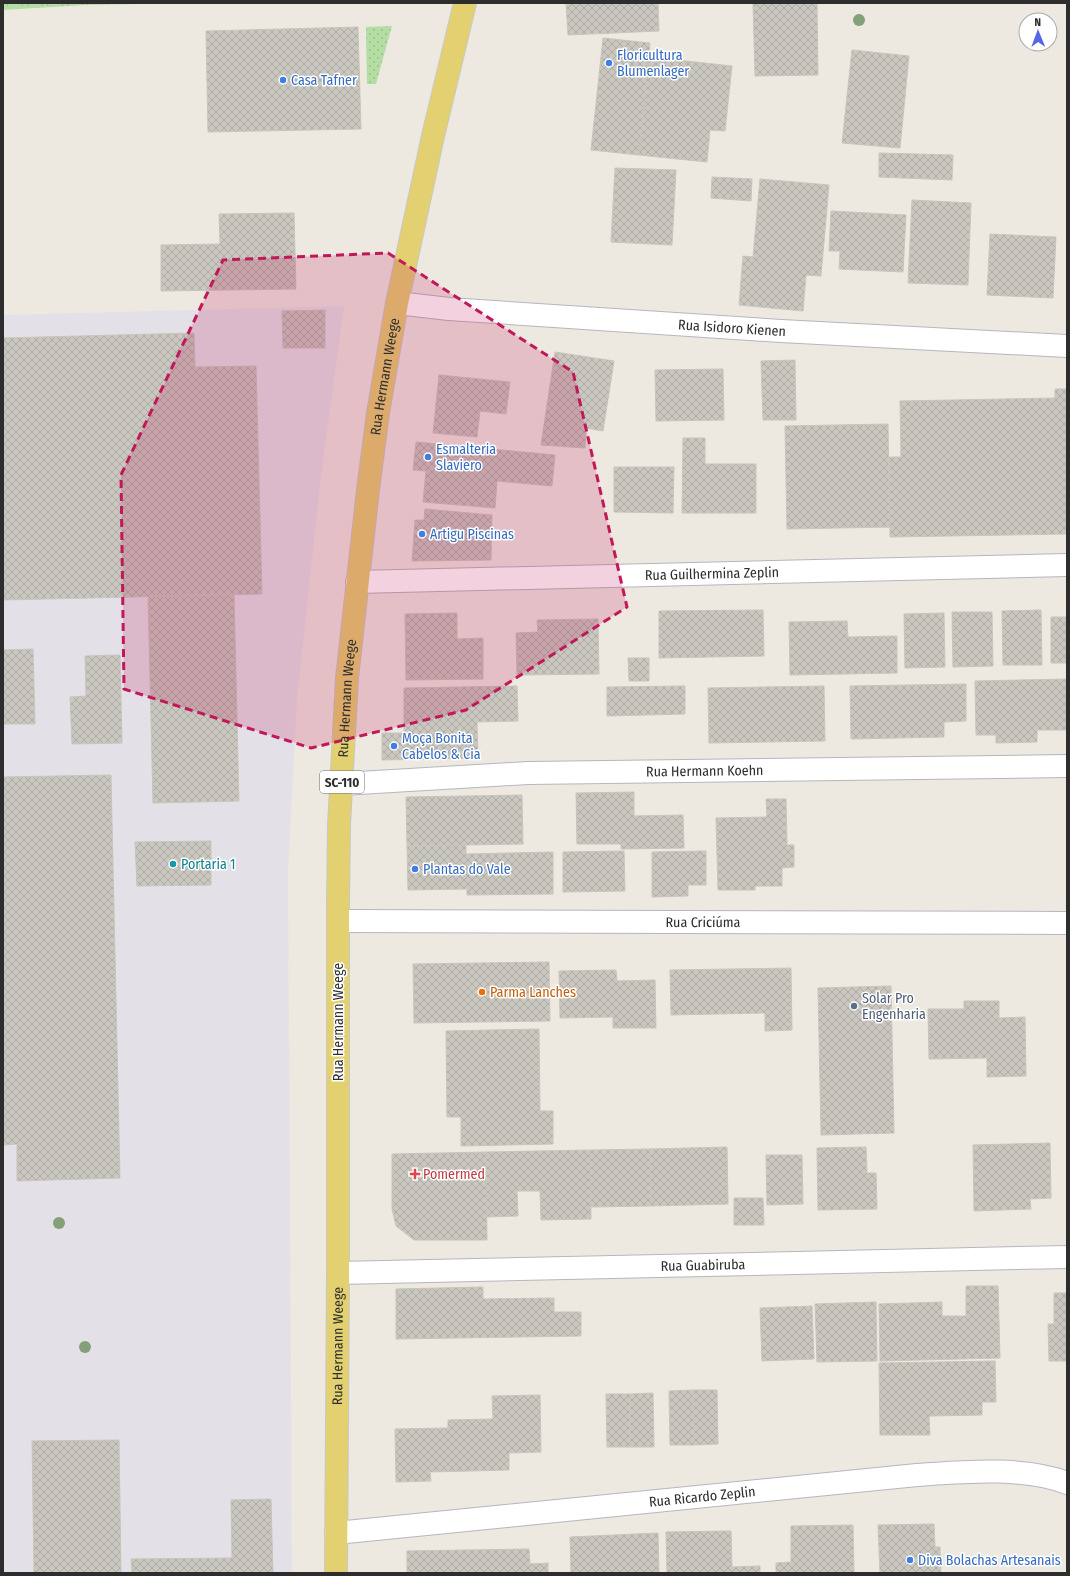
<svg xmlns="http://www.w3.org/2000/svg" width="1070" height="1576" font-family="'Fira Sans Condensed',sans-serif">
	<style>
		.industrial { fill: #e3e1e7 }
		.green { fill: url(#green-dots) }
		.forest { fill: url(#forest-crowns) }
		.building { fill: url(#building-cross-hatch); stroke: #c9c5bb }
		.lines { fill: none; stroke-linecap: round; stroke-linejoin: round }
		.minor-casing { stroke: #b5b6bf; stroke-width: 24 }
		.primary-casing { stroke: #c8c8c8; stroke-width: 24 }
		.minor { stroke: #fff; stroke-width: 22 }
		.primary { stroke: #e3d070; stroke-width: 22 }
		.tree { fill: #83a078 }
		.marked { fill: #c2185b; fill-opacity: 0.2; stroke: #c2185b; stroke-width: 3; stroke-dasharray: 8 5; stroke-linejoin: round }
		.shop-dot { fill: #3f7fe0; stroke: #fff; stroke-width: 1.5 }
		.culture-dot { fill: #0f9aa8; stroke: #fff; stroke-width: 1.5 }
		.food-dot { fill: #e8710a; stroke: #fff; stroke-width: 1.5 }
		.service-dot { fill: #5c6f8a; stroke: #fff; stroke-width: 1.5 }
		.health-dot { fill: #e0444e; stroke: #fff; stroke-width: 1.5 }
		.labels { text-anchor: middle; stroke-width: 3; stroke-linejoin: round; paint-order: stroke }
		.shield { fill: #fff; stroke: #6c6c6c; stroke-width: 1 }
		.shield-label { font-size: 13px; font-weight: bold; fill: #2d2d2d }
		.shop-label { font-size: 14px; fill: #366cbe; stroke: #fff; text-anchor: start }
		.street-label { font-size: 14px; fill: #2d2d2d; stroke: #fff }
		.culture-label { font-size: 14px; fill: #0d838f; stroke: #fff; text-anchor: start }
		.food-label { font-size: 14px; fill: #c56008; stroke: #fff; text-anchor: start }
		.service-label { font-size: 14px; fill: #4e5e75; stroke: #fff; text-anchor: start }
		.health-label { font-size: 14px; fill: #be3a42; stroke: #fff; text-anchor: start }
	</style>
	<defs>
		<pattern id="green-dots" width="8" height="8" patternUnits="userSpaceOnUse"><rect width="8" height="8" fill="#b4dda4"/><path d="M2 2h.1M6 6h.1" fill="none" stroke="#9bbe8e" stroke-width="1.8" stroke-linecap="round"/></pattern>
		<pattern id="forest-crowns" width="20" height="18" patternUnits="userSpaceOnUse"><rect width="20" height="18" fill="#b4dda4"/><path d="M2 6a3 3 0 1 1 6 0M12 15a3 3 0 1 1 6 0" fill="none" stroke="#9bbe8e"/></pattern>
		<pattern id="building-cross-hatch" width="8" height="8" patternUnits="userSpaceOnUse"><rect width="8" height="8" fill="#c9c7bf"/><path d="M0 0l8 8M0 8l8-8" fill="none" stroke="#adaba4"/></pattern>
	</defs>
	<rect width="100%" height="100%" fill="#ede9e1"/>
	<path class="industrial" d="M 344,306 L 320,484 L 297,699 L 288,873 L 292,1573 L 3,1573 L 3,315 Z"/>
	<path class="green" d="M 392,26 L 376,84 L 367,84 L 366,27 Z"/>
	<path class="forest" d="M 3,3 L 191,3 L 85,5 L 3,10 Z"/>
	<path class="building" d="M 566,3 L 658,3 L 659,31 L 568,35 Z
		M 753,3 L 817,3 L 818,75 L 755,76 Z
		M 358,27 L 361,129 L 208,132 L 206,31 Z
		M 603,38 L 650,43 L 639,155 L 591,150 Z
		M 852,50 L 909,56 L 900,148 L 842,143 Z
		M 649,57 L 732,66 L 725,131 L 710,130 L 707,162 L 639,155 Z
		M 879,153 L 953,155 L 952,180 L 879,177 Z
		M 615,168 L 676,170 L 672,245 L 611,242 Z
		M 712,177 L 752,179 L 751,201 L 711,198 Z
		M 760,179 L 829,185 L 821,276 L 806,275 L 803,311 L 739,305 L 743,256 L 753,257 Z
		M 912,200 L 971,203 L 968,285 L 908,283 Z
		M 831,211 L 906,215 L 903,272 L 839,269 L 840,251 L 829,251 Z
		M 294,213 L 296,289 L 161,291 L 161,245 L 220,244 L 219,214 Z
		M 990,234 L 1056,237 L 1053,298 L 987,295 Z
		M 325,310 L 325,348 L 283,348 L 282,311 Z
		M 194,333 L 195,367 L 256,366 L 262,594 L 3,600 L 3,338 Z
		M 555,352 L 614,361 L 603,431 L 586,428 L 585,448 L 541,445 Z
		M 795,360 L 796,420 L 763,420 L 761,361 Z
		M 723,369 L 724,420 L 656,421 L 655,370 Z
		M 439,375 L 510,382 L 506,414 L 480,411 L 477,437 L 433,433 Z
		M 1055,389 L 1067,389 L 1067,534 L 890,537 L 889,457 L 901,457 L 900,401 L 1055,398 Z
		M 888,424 L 890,527 L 787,529 L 785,426 Z
		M 683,438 L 705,438 L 705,464 L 756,464 L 756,513 L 682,513 Z
		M 416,442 L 555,455 L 552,486 L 497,481 L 495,508 L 423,502 L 426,471 L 413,470 Z
		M 614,467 L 674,467 L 673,513 L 614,512 Z
		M 425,509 L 492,515 L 491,560 L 412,561 L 415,520 L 424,520 Z
		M 234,594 L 239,801 L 153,803 L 148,596 Z
		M 763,610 L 764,656 L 659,658 L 659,611 Z
		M 1041,610 L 1042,665 L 1003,665 L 1002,611 Z
		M 952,612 L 992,612 L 993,666 L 953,667 Z
		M 457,613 L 457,639 L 483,638 L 483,679 L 406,680 L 405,614 Z
		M 944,613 L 945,667 L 905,668 L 904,614 Z
		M 1051,617 L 1067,617 L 1067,663 L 1051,663 Z
		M 598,619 L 599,674 L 517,675 L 516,633 L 538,632 L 537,620 Z
		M 847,621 L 848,637 L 897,636 L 897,673 L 790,675 L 789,622 Z
		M 33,649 L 35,724 L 3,724 L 3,650 Z
		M 120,655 L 122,743 L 72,744 L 70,697 L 86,696 L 85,656 Z
		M 628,658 L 649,658 L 649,681 L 629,681 Z
		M 1067,679 L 1067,730 L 1037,730 L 1037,742 L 996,743 L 996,735 L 976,735 L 975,681 Z
		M 966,684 L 966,721 L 944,722 L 944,737 L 851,739 L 850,686 Z
		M 517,686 L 518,721 L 477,722 L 478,758 L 382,760 L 382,733 L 404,733 L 404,688 Z
		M 685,686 L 685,714 L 607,716 L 607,687 Z
		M 824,686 L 825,741 L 709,743 L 708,688 Z
		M 111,775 L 120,1178 L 17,1181 L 17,1144 L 3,1145 L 3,777 Z
		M 634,792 L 634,816 L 683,815 L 684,848 L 621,849 L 621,844 L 577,844 L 576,793 Z
		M 522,795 L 523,844 L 407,846 L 406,797 Z
		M 766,799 L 786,799 L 787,845 L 794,845 L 794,867 L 782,868 L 782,886 L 755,886 L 755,890 L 718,890 L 716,818 L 767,817 Z
		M 211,841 L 211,885 L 137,886 L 135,842 Z
		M 466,845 L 466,854 L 553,852 L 553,894 L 467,895 L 467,889 L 408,890 L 407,846 Z
		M 624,851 L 625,891 L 563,892 L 563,852 Z
		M 706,851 L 706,885 L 688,885 L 688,896 L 652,897 L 652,852 Z
		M 549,962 L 550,1021 L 414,1023 L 413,964 Z
		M 791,968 L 792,1030 L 765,1031 L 765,1013 L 671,1015 L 670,970 Z
		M 616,970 L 617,981 L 655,980 L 656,1028 L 613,1028 L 613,1017 L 560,1018 L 559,971 Z
		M 891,986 L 894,1133 L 821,1135 L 818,988 Z
		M 964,1001 L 999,1001 L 999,1018 L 1025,1017 L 1026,1076 L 987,1077 L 987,1058 L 929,1059 L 928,1009 L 964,1009 Z
		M 539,1029 L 540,1111 L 553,1111 L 553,1144 L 461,1146 L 461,1117 L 447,1117 L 446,1031 Z
		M 1050,1143 L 1051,1198 L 1030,1199 L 1031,1209 L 974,1211 L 973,1145 Z
		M 727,1147 L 728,1204 L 651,1206 L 650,1149 Z
		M 866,1147 L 867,1173 L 876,1173 L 877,1209 L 818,1210 L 817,1148 Z
		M 650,1149 L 651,1206 L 591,1207 L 590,1150 Z
		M 590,1150 L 591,1219 L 541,1220 L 540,1191 L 517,1191 L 518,1216 L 487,1217 L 486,1152 Z
		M 486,1152 L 487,1240 L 414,1240 L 396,1226 L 392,1209 L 392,1154 Z
		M 766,1155 L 802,1155 L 803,1204 L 767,1205 Z
		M 734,1198 L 763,1198 L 764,1225 L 734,1225 Z
		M 966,1286 L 998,1286 L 1000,1358 L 880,1361 L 879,1304 L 942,1302 L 942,1316 L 966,1316 Z
		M 483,1287 L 483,1299 L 554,1298 L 554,1312 L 581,1312 L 581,1336 L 396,1339 L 396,1289 Z
		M 1054,1293 L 1067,1293 L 1067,1361 L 1049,1361 L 1048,1324 L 1054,1324 Z
		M 876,1302 L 877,1361 L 817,1362 L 815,1304 Z
		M 812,1306 L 814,1359 L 762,1361 L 760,1308 Z
		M 995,1361 L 996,1402 L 982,1402 L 982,1415 L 929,1416 L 930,1435 L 880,1435 L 879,1363 Z
		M 693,1390 L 694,1445 L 670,1445 L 669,1391 Z
		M 693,1390 L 717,1390 L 718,1444 L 694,1445 Z
		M 653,1393 L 654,1447 L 630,1447 L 630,1394 Z
		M 606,1394 L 630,1394 L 630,1447 L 607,1447 Z
		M 540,1395 L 541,1452 L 509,1453 L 509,1470 L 430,1472 L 431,1481 L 396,1482 L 395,1429 L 448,1428 L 448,1420 L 493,1419 L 492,1396 Z
		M 119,1440 L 121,1573 L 34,1573 L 32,1441 Z
		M 271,1499 L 273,1573 L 132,1573 L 131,1559 L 232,1558 L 231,1500 Z
		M 934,1524 L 935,1547 L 940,1547 L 941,1573 L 880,1573 L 878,1525 Z
		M 853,1525 L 854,1573 L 776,1573 L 776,1563 L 791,1562 L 791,1526 Z
		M 731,1531 L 732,1567 L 760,1566 L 760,1573 L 667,1573 L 666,1532 Z
		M 658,1533 L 659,1573 L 571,1573 L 570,1537 Z
		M 529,1549 L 530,1564 L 548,1563 L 548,1573 L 407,1573 L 407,1551 Z"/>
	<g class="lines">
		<defs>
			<g id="minor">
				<path id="s1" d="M 397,303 L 449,309 L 781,331 L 1067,346"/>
				<path id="s2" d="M 357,582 L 1067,565"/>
				<path id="s3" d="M 342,784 L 528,773 L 1067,766"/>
				<path id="s4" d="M 339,921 L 1067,923"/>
				<path id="s5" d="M 338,1273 L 1067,1257"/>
				<path id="s6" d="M 336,1533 L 917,1475 C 962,1472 1025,1466 1067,1483"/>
			</g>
			<g id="primary">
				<path id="s7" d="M 336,1573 L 338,1273 L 338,904 L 339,825 L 347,678 L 368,490 L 378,413 L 397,303 L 433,136 L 465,3"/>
			</g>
		</defs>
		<use href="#minor" class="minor-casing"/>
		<use href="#primary" class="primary-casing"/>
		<use href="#minor" class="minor"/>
		<use href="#primary" class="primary"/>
	</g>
	<g class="tree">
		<circle cx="859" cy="20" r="6"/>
		<circle cx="59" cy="1223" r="6"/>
		<circle cx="85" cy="1347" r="6"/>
	</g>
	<path class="marked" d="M 388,253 L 573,372 L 627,607 L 466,710 L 311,748 L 124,689 L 121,475 L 223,260 Z"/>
	<g class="shop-dot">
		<circle cx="609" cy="63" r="4"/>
		<circle cx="283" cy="80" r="4"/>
		<circle cx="428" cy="457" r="4"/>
		<circle cx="422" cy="534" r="4"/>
		<circle cx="394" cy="746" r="4"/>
		<circle cx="415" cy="869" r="4"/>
		<circle cx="910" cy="1560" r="4"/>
	</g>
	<circle class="culture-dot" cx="173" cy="864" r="4"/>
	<circle class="food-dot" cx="482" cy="992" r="4"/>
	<circle class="service-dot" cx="854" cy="1006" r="4"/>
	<path class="health-dot" d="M413 1168h4v4h4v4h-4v4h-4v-4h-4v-4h4z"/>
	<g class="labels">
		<rect class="shield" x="320" y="771" width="44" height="22" rx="3"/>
		<g class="shield-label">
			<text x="342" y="787">SC-110</text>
		</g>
		<g class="shop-label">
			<text x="617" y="60">Floricultura<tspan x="617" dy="16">Blumenlager</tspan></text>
			<text x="291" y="85">Casa Tafner</text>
			<text x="436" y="454">Esmalteria<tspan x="436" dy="16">Slaviero</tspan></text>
			<text x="430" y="539">Artigu Piscinas</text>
			<text x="402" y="743">Moça Bonita<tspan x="402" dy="16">Cabelos &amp; Cia</tspan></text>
			<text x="423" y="874">Plantas do Vale</text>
			<text x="918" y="1565">Diva Bolachas Artesanais</text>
		</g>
		<g class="street-label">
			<text dy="5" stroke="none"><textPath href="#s1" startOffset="336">Rua Isidoro Kienen</textPath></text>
			<text dy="5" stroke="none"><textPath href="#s7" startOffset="1199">Rua Hermann Weege</textPath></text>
			<text dy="5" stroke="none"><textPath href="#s2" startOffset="355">Rua Guilhermina Zeplin</textPath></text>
			<text dy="5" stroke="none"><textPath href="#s7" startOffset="875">Rua Hermann Weege</textPath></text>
			<text dy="5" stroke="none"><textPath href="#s3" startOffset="363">Rua Hermann Koehn</textPath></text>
			<text dy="5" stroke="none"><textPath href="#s4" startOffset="364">Rua Criciúma</textPath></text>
			<text transform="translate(338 1022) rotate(-90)" y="5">Rua Hermann Weege</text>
			<text dy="5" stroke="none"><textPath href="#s5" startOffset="365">Rua Guabiruba</textPath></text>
			<text dy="5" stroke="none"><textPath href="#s7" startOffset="227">Rua Hermann Weege</textPath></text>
			<text dy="5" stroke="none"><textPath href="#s6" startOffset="368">Rua Ricardo Zeplin</textPath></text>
		</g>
		<g class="culture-label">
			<text x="181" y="869">Portaria 1</text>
		</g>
		<g class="food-label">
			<text x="490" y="997">Parma Lanches</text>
		</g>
		<g class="service-label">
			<text x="862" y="1003">Solar Pro<tspan x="862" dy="16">Engenharia</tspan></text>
		</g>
		<g class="health-label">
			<text x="423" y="1179">Pomermed</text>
		</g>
	</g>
	<rect width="1070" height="1576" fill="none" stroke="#2d2d2d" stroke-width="8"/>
	<g transform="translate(1038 32) rotate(359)"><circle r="19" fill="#ffffff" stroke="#ababab"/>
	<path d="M0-3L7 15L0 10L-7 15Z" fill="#5465e8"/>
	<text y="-6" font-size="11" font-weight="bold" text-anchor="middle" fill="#2d2d2d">N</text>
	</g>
</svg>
